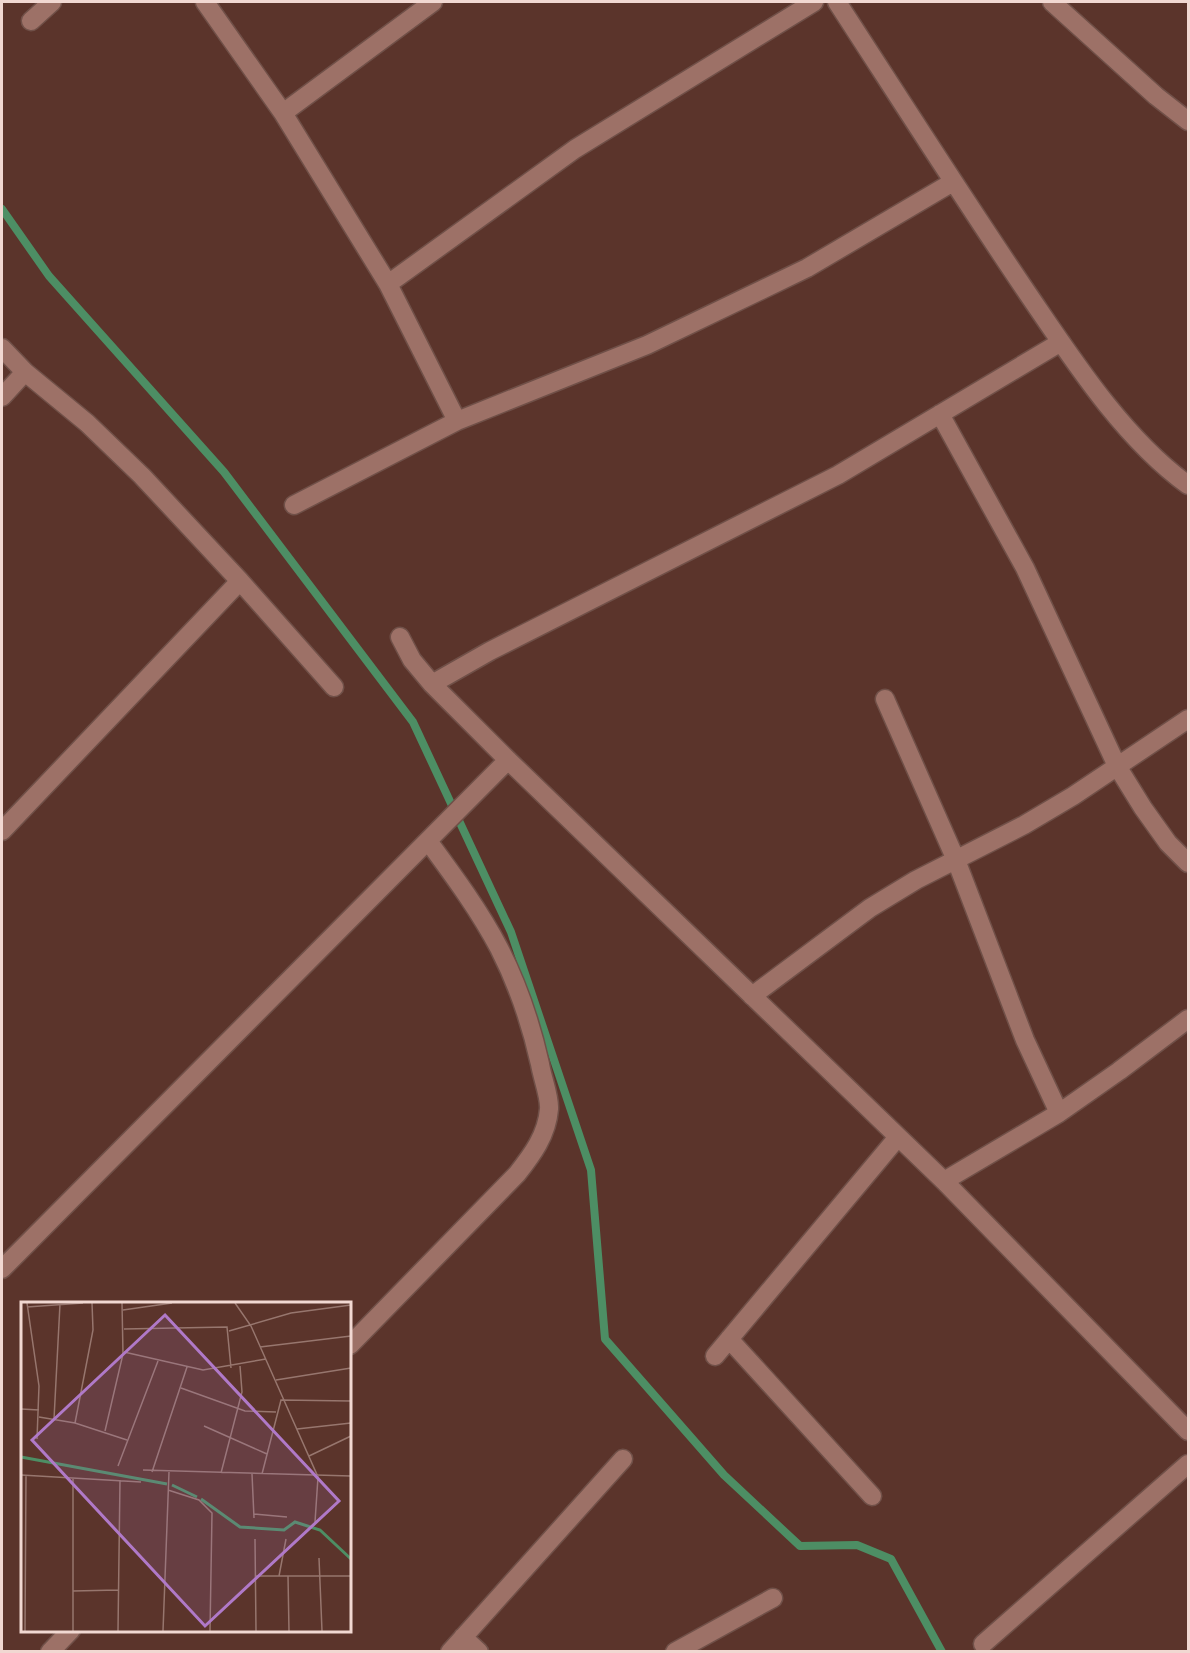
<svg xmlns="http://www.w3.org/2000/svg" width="1190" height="1653" font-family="Bitter,serif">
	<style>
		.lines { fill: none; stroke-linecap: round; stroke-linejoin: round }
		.stream { stroke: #4d8e64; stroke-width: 8 }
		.minor-casing { stroke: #705048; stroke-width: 21 }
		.minor { stroke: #9d7167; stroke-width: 18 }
		.inset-river { fill: none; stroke: #4d8e64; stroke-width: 3 }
		.inset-road { fill: none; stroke: #97766e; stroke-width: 1.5 }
		.view { fill: #b079c8; fill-opacity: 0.15; stroke: #b079c8; stroke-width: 3 }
		.inset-edge { fill: none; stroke: #f1d8d2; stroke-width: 3 }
	</style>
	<rect width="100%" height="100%" fill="#5b342b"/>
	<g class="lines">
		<path class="stream" d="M 2,209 L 49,276 L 224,472 L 413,722 L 511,932 L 591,1170 L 605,1339 L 724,1475 L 800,1546 L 857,1545 L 891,1559 L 942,1652"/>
		<defs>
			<path id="minor" d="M 205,2 L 283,113 L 388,284 L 457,421
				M 837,2 C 900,99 963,198 1028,294 C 1073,360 1123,438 1188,485
				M 1052,2 L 1156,96 L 1188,121
				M 31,21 L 52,2
				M 283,113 L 433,2
				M 388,284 L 575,149 L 814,2
				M 2,348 L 25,372 L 87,423 L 142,476 L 240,581 L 334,687
				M 2,397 L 25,372
				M 940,414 L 1025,568 L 1117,766 L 1143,808 L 1168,843 L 1188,863
				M 294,505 L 457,421 L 647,345 L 807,268 L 953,182
				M 400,637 L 412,660 L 432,684 L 508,760 L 944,1181 L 1188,1431
				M 432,684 L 490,651 L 838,475 L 1061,342
				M 885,699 L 956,860 L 1025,1040 L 1059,1113
				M 2,831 L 240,581
				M 752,996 L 870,908 L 916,880 L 1024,825 L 1073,796 L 1188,719
				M 944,1181 L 1059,1113 L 1119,1071 L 1188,1019
				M 2,1269 L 508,760
				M 729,1339 L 872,1496
				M 350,1345 L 517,1174 C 532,1155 547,1135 549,1109 C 550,1097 542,1077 540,1064 C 531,1024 518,985 499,948 C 479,910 453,875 428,841
				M 715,1356 L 898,1137
				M 463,1637 L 479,1652
				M 983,1644 L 1188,1464
				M 50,1652 L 71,1630
				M 450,1652 L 623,1459
				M 675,1652 L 773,1598"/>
		</defs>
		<use href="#minor" class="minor-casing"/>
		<use href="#minor" class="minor"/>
	</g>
	<g transform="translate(21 1302)">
		<rect width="330" height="330" fill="#5b342b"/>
		<path class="inset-river" d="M 0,155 L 146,182M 151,183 L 176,195M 180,197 L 219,225 L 263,228 L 274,220 L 299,228 L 330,257"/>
		<path class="inset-road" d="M 6,1 L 18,84 L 16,137M 214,1 L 230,24 L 297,175 L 294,220M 6,5 L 62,1M 102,8 L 151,1M 103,27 L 206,25 L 210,66M 208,29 L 270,11 L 330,3M 239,45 L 330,34M 103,50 L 182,68 L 245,57M 255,78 L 330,66M 160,86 L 224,109 L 255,110M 0,107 L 18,108M 18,115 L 54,121 L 106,138M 33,117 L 39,2M 54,121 L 72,28 L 71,1M 183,124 L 246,152M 276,127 L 330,121M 84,129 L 102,52 L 101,1M 288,154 L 330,134M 97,164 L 137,59M 122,168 L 330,174M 131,170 L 166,65M 200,171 L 221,90 L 219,64M 231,172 L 233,216M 241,172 L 260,98 L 330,99M 0,173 L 120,180M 147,188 L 178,198 L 191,211 L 189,329M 233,212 L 266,215M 234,237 L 235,329M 298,256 L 301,329M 234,274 L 330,274M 258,274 L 265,237M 267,274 L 268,329M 52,289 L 97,288M 4,329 L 5,173M 52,329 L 52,177M 97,329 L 99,178M 142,329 L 148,170"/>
		<path class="view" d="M 144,13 L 318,199 L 184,324 L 11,138 Z"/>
		<rect width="330" height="330" class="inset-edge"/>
	</g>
	<rect width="1190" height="1653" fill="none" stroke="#f1d8d2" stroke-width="6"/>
</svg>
